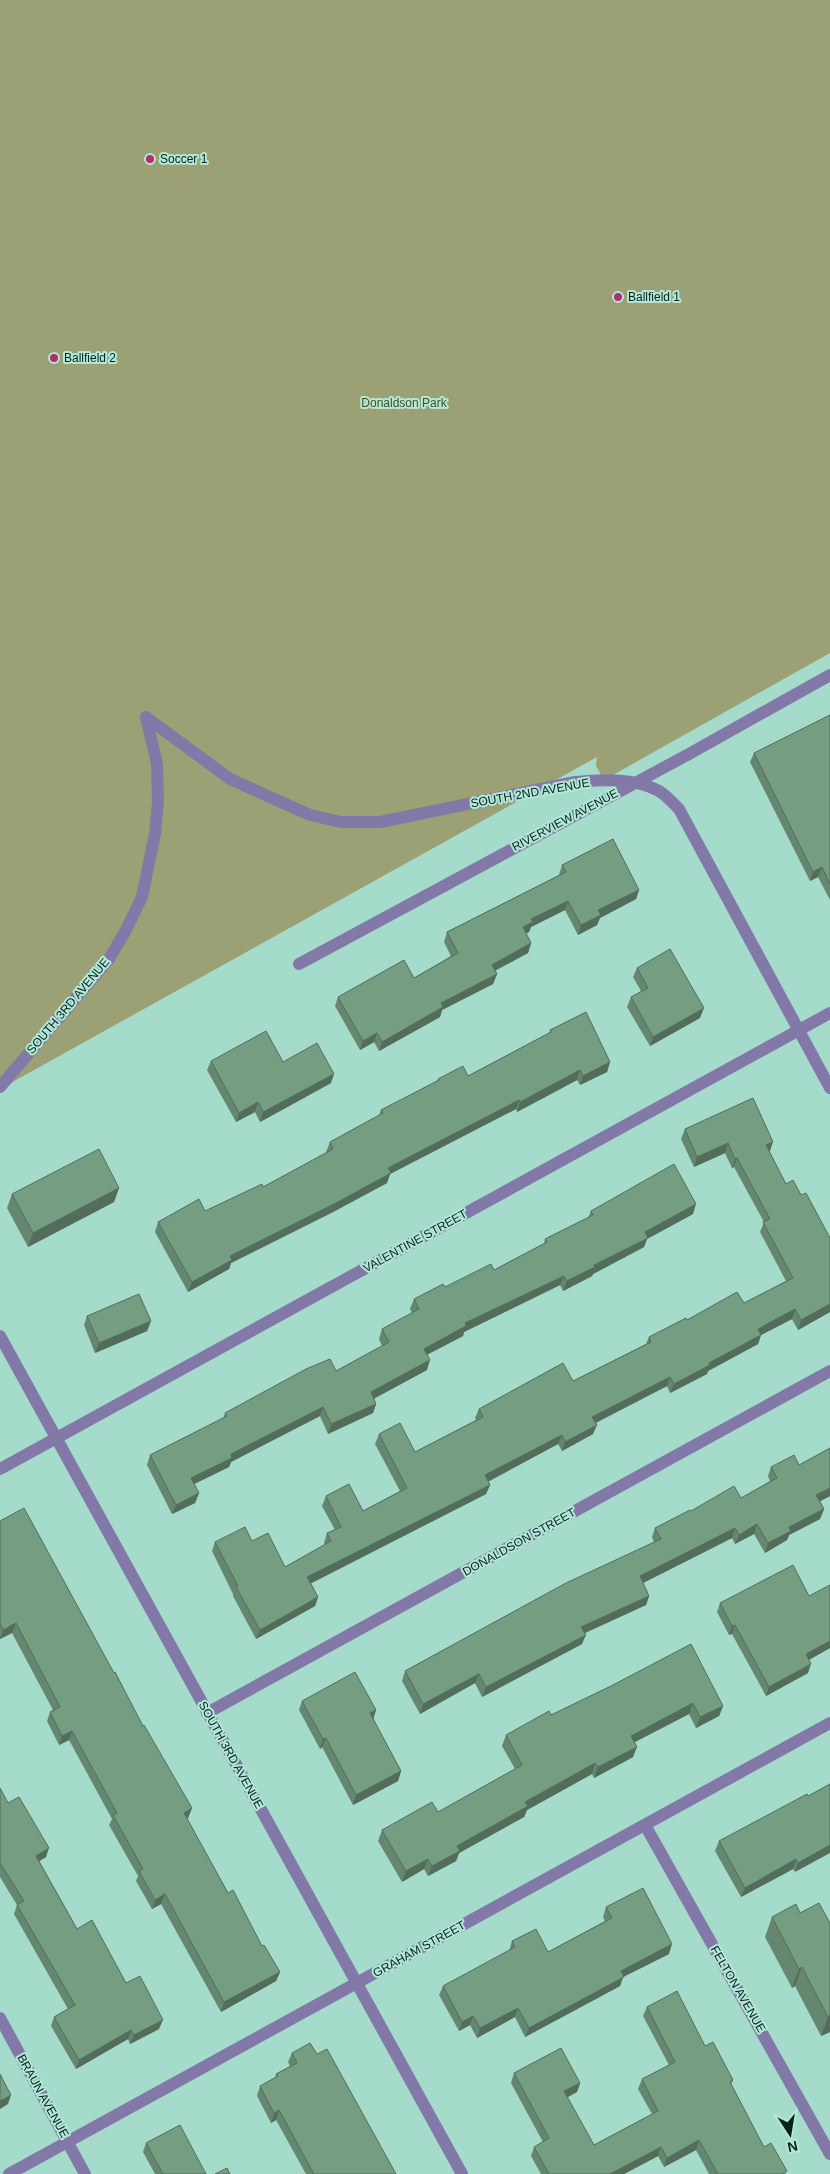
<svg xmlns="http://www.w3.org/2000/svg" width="830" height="2174" font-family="Arial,sans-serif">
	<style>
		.green { fill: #9ba175 }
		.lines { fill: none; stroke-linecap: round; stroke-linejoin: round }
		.minor { stroke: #8379a8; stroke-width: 12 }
		.wall { fill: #658770 }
		.shaded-wall { fill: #526e5b }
		.building { fill: #759d82; stroke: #526e5b }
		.poi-dot { fill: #b32c70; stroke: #b1e8d8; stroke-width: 2 }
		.labels { text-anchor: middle; stroke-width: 4; stroke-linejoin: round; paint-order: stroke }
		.poi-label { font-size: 12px; fill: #0b211b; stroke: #b1e8d8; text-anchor: start }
		.park-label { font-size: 12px; fill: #494e17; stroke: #b1e8d8 }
		.street-label { font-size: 12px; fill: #0b211b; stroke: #b1e8d8 }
	</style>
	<rect width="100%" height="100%" fill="#a5dbcb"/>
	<path class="green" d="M 0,0 L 830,0 L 830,653 L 604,780 L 596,766 L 597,757 L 0,1089 Z"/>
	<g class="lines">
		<path class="minor" d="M 146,717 L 230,779 L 310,815 L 341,822 L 380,822 L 575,782 C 603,780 633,777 659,791 C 666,795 673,803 679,809 L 830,1088
			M 299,964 L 689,754 L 830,675
			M 0,1087 L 109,959 L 126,930 L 142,897 L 155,834 L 158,802 L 157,764 L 146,717
			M 0,1336 L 462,2174
			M 0,1469 L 830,1013
			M 207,1713 L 830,1371
			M 645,1825 L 830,2154
			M 0,2018 L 85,2174
			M 9,2174 L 830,1723"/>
	</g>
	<path class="wall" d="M 830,715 L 830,900 L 818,877 L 810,881 L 750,762 L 754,753 Z
		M 562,865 L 639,890 L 636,899 L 600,918 L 597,925 L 578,935 L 565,910 L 531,927 L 529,932 L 526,933 L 531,943 L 528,953 L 495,971 L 497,974 L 493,984 L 442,1010 L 440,1017 L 379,1051 L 374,1042 L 360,1050 L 335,1006 L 338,997 L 414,978 L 451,956 L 444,942 L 447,932 L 559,875 Z
		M 637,968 L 700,1018 L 650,1046 L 627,1007 L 631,997 L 641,991 L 633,977 Z
		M 550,1030 L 610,1062 L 607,1072 L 580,1085 L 577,1080 L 517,1112 L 516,1109 L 390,1174 L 387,1183 L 333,1212 L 231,1263 L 229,1269 L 188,1292 L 155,1232 L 158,1222 L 205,1211 L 263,1187 L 327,1153 L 326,1152 L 330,1142 L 379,1115 L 381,1110 L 437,1081 L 438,1079 L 468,1076 L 549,1033 Z
		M 211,1061 L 283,1062 L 331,1083 L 260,1122 L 255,1112 L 236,1122 L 207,1070 Z
		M 685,1129 L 770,1151 L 769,1152 L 786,1184 L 801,1195 L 830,1238 L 830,1312 L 798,1330 L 792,1319 L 761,1335 L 758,1344 L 708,1371 L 707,1374 L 670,1393 L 667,1386 L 596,1423 L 593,1434 L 562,1451 L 558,1444 L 488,1481 L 490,1485 L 486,1494 L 311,1583 L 318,1597 L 315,1606 L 256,1639 L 233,1596 L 233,1594 L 212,1551 L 215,1542 L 252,1541 L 285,1567 L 325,1545 L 324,1543 L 327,1533 L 335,1530 L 322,1506 L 326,1496 L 363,1511 L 400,1491 L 375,1444 L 379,1434 L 415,1452 L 476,1420 L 475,1418 L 479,1409 L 573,1381 L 646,1344 L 649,1337 L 687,1320 L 744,1303 L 786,1281 L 760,1232 L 764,1222 L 734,1167 L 732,1168 L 725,1153 L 694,1167 L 681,1139 Z
		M 119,1188 L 114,1202 L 28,1247 L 7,1208 L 12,1194 Z
		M 591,1211 L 693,1214 L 647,1239 L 644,1247 L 593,1274 L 592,1276 L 563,1291 L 560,1285 L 464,1332 L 463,1336 L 427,1355 L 427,1370 L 374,1398 L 376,1404 L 373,1413 L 328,1434 L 320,1416 L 231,1462 L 229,1467 L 194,1484 L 199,1493 L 195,1503 L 172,1514 L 147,1465 L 150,1455 L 223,1419 L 225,1413 L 336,1371 L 382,1346 L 379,1339 L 382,1329 L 412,1313 L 410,1309 L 414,1299 L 445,1287 L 494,1270 L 544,1244 L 545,1239 L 588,1218 Z
		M 87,1316 L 151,1321 L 147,1331 L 95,1353 L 84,1325 Z
		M 799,1465 L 830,1496 L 820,1501 L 824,1509 L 820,1519 L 789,1535 L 787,1540 L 765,1553 L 754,1534 L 735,1544 L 732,1538 L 643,1583 L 649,1596 L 646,1605 L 585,1633 L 582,1644 L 482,1697 L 475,1683 L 420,1714 L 402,1681 L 405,1671 L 654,1542 L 652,1537 L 655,1528 L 691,1511 L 741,1498 L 770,1481 L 768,1476 L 771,1467 Z
		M 0,1521 L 143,1726 L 192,1808 L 188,1818 L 187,1819 L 228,1893 L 262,1946 L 280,1972 L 276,1981 L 221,2012 L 161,1904 L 152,1909 L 136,1881 L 138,1876 L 109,1825 L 112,1819 L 69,1740 L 59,1745 L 47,1721 L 50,1712 L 53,1710 L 12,1633 L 0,1639 Z
		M 830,1585 L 830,1648 L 809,1660 L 808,1673 L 766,1696 L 732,1634 L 729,1635 L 717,1612 L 720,1603 L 809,1596 Z
		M 611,1686 L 723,1706 L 719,1716 L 696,1728 L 689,1714 L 635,1742 L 633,1757 L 594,1778 L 592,1774 L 527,1810 L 524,1817 L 459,1853 L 456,1861 L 428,1876 L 424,1869 L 402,1882 L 378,1841 L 382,1830 L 438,1812 L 515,1769 L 502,1746 L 506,1735 L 551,1715 Z
		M 302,1701 L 376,1710 L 373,1719 L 401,1771 L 398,1781 L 353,1805 L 322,1747 L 320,1749 L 299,1710 Z
		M 830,1784 L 795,1872 L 793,1869 L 741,1897 L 715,1851 L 719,1841 L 808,1796 Z
		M 0,1788 L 8,1803 L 46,1857 L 39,1861 L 77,1929 L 126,1983 L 159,2029 L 130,2044 L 128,2039 L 76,2069 L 51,2026 L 54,2017 L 68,2009 L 14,1914 L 17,1905 L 0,1877 Z
		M 606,1907 L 669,1954 L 623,1977 L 620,1986 L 525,2037 L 515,2017 L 477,2038 L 470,2025 L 459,2031 L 439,1995 L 443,1986 L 509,1951 L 512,1941 L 548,1952 L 605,1921 L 603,1917 Z
		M 800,1913 L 830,1923 L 830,2032 L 821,2036 L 795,1986 L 792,1988 L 765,1937 L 772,1917 Z
		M 647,2007 L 705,2046 L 733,2080 L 731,2085 L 764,2147 L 786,2174 L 709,2174 L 696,2150 L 664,2167 L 658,2156 L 624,2174 L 541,2174 L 531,2156 L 534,2147 L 543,2142 L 511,2083 L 514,2073 L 580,2083 L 577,2092 L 567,2097 L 594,2145 L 652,2114 L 638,2089 L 642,2079 L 669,2065 L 643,2016 Z
		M 292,2053 L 317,2054 L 396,2174 L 306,2174 L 276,2120 L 271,2123 L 257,2096 L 260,2086 L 275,2078 L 276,2074 L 290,2066 L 288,2062 Z
		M 146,2143 L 206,2174 L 155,2174 L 143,2152 Z"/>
	<path class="shaded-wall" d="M 822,867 L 818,877 L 810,881 L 813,872 Z
		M 639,890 L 636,899 L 600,918 L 597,925 L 578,935 L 581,925 L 598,910 Z
		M 568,901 L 565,910 L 531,927 L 529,932 L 519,937 L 523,927 L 531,919 Z
		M 531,943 L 528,953 L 488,974 L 492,965 Z
		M 497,974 L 493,984 L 442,1010 L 440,1017 L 379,1051 L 382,1042 L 441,1003 Z
		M 704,1008 L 700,1018 L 650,1046 L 653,1037 Z
		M 377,1033 L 374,1042 L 360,1050 L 363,1041 Z
		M 610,1062 L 607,1072 L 580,1085 L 583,1076 Z
		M 580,1070 L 577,1080 L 517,1112 L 520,1102 Z
		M 334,1074 L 331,1083 L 260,1122 L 263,1112 Z
		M 519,1100 L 516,1109 L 390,1174 L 387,1183 L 333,1212 L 231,1263 L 229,1269 L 188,1292 L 192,1282 L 230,1256 L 388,1168 Z
		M 258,1102 L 255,1112 L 236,1122 L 239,1113 Z
		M 773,1142 L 770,1151 L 762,1155 L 766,1145 Z
		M 728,1143 L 725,1153 L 694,1167 L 697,1157 Z
		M 737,1158 L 734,1167 L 732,1168 L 735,1159 Z
		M 119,1188 L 114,1202 L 28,1247 L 33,1233 Z
		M 696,1204 L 693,1214 L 647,1239 L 644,1247 L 593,1274 L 592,1276 L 563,1291 L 567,1281 L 594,1265 L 645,1232 Z
		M 564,1276 L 560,1285 L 464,1332 L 463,1336 L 420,1358 L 424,1349 L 465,1323 Z
		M 830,1304 L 830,1312 L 798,1330 L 801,1320 Z
		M 795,1309 L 792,1319 L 761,1335 L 758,1344 L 708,1371 L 707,1374 L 670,1393 L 674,1384 L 709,1363 L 758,1329 Z
		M 151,1321 L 147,1331 L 95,1353 L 99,1343 Z
		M 430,1360 L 427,1370 L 368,1402 L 371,1392 Z
		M 670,1377 L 667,1386 L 589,1426 L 592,1417 Z
		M 376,1404 L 373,1413 L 328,1434 L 331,1424 Z
		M 323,1407 L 320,1416 L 231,1462 L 229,1467 L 188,1487 L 191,1478 L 231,1454 Z
		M 597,1425 L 593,1434 L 562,1451 L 565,1442 Z
		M 562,1435 L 558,1444 L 482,1485 L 485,1475 Z
		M 490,1485 L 486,1494 L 304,1587 L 307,1577 Z
		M 830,1488 L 830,1496 L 813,1505 L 816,1495 Z
		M 199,1493 L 195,1503 L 172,1514 L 176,1505 Z
		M 824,1509 L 820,1519 L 789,1535 L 787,1540 L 765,1553 L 768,1543 L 789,1527 Z
		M 757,1524 L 754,1534 L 735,1544 L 739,1535 Z
		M 735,1528 L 732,1538 L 637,1586 L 640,1576 Z
		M 649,1596 L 646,1605 L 578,1636 L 581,1627 Z
		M 318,1597 L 315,1606 L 256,1639 L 260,1630 Z
		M 16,1623 L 12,1633 L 0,1639 L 3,1630 Z
		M 735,1625 L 732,1634 L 729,1635 L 732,1626 Z
		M 586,1635 L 582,1644 L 482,1697 L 486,1687 Z
		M 830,1641 L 830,1648 L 803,1663 L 806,1654 Z
		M 811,1664 L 808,1673 L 766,1696 L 769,1687 Z
		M 479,1674 L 475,1683 L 420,1714 L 423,1704 Z
		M 693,1703 L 689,1714 L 627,1746 L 631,1736 Z
		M 723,1706 L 719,1716 L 696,1728 L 700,1717 Z
		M 376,1710 L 373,1720 L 370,1713 Z
		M 72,1731 L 69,1740 L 59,1745 L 62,1736 Z
		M 326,1738 L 322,1747 L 320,1749 L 323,1739 Z
		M 637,1747 L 633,1757 L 594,1778 L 598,1767 Z
		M 595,1763 L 592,1774 L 527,1810 L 524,1817 L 459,1853 L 456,1861 L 428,1876 L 432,1866 L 457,1846 L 525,1802 Z
		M 401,1771 L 398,1781 L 353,1805 L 356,1795 Z
		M 192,1808 L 188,1818 L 180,1822 L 184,1813 Z
		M 830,1845 L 830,1853 L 795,1872 L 798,1863 Z
		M 49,1848 L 46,1857 L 33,1865 L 36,1856 Z
		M 428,1859 L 424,1869 L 402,1882 L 406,1871 Z
		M 796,1859 L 793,1869 L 741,1897 L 745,1888 Z
		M 165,1894 L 161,1904 L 152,1909 L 155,1900 Z
		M 672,1944 L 669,1954 L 623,1977 L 620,1986 L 525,2037 L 529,2028 L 621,1971 Z
		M 802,1967 L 795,1986 L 792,1988 L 799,1969 Z
		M 280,1972 L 276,1981 L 221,2012 L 224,2002 Z
		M 518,2008 L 515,2017 L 477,2038 L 480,2028 Z
		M 473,2016 L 470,2025 L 459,2031 L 462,2022 Z
		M 830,2016 L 830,2032 L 821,2036 L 828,2017 Z
		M 163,2020 L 159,2029 L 130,2044 L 134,2035 Z
		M 131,2030 L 128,2039 L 76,2069 L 79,2060 Z
		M 580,2083 L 577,2092 L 561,2101 L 564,2091 Z
		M 11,2095 L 8,2104 L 0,2109 L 0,2101 Z
		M 279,2110 L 276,2120 L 271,2123 L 274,2113 Z
		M 699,2140 L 696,2150 L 664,2167 L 667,2158 Z
		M 661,2147 L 658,2156 L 624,2174 L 610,2174 Z"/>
	<path class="building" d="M 830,715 L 830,884 L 822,867 L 813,872 L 754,753 Z
		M 613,839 L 639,890 L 598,910 L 601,915 L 581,925 L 568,901 L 531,919 L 533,922 L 523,927 L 531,943 L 492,965 L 497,974 L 441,1003 L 443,1007 L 382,1042 L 377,1033 L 363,1041 L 338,997 L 404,960 L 414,978 L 458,953 L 447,932 L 566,872 L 562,865 Z
		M 670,949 L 704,1008 L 653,1037 L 631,997 L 648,988 L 637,968 Z
		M 586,1012 L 610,1062 L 583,1076 L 580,1070 L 520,1102 L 519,1100 L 388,1168 L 391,1173 L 336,1203 L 230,1256 L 232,1260 L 192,1282 L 158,1222 L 199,1199 L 205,1211 L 262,1184 L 263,1187 L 333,1149 L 330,1142 L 383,1113 L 381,1110 L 439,1080 L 438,1079 L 463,1066 L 468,1076 L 551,1032 L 550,1030 Z
		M 266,1031 L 283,1062 L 317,1043 L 334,1074 L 263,1112 L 258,1102 L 239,1113 L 211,1061 Z
		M 753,1098 L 773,1142 L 766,1145 L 786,1184 L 793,1180 L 801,1195 L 806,1193 L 830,1238 L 830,1304 L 801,1320 L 795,1309 L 758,1329 L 761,1335 L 709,1363 L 710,1365 L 674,1384 L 670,1377 L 592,1417 L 597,1425 L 565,1442 L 562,1435 L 485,1475 L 490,1485 L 307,1577 L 318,1597 L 260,1630 L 236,1587 L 238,1586 L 215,1542 L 245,1527 L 252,1541 L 268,1533 L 285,1567 L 331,1541 L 327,1533 L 341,1527 L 326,1496 L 349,1484 L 363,1511 L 407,1488 L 379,1434 L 400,1423 L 415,1452 L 483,1417 L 479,1409 L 563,1363 L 573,1381 L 651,1342 L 649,1337 L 686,1318 L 687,1320 L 737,1292 L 744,1303 L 793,1278 L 763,1222 L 770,1219 L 737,1158 L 735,1159 L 728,1143 L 697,1157 L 685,1129 Z
		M 99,1149 L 119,1188 L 33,1233 L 12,1194 Z
		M 674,1164 L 696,1204 L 645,1232 L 648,1238 L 594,1265 L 595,1267 L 567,1281 L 564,1276 L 465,1323 L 466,1326 L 424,1349 L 430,1360 L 371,1392 L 376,1404 L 331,1424 L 323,1407 L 231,1454 L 232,1458 L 191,1478 L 199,1493 L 176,1505 L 150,1455 L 227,1416 L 225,1413 L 306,1369 L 330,1359 L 336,1371 L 389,1342 L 382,1329 L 419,1309 L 414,1299 L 443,1284 L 445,1287 L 491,1264 L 494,1270 L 547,1242 L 545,1239 L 593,1215 L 591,1211 Z
		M 139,1294 L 151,1321 L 99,1343 L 87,1316 Z
		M 830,1448 L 830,1488 L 816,1495 L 824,1509 L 789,1527 L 791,1531 L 768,1543 L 757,1524 L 739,1535 L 735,1528 L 640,1576 L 649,1596 L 581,1627 L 586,1635 L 486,1687 L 479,1674 L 423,1704 L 405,1671 L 566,1583 L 661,1539 L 655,1528 L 690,1510 L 691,1511 L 734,1486 L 741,1498 L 777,1478 L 771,1467 L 794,1455 L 799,1465 Z
		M 24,1508 L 114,1673 L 115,1672 L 143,1726 L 144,1725 L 192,1808 L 184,1813 L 228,1893 L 233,1890 L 262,1946 L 264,1945 L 280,1972 L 224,2002 L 165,1894 L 155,1900 L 139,1871 L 143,1869 L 113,1815 L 117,1813 L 72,1731 L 62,1736 L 50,1712 L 60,1707 L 16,1623 L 3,1630 L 0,1623 L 0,1521 Z
		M 793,1565 L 809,1596 L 830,1585 L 830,1641 L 806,1654 L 811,1664 L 769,1687 L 735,1625 L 732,1626 L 720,1603 Z
		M 691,1644 L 723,1706 L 700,1717 L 693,1703 L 631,1736 L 637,1747 L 598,1767 L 595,1763 L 525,1802 L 528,1806 L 457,1846 L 460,1851 L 432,1866 L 428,1859 L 406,1871 L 382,1830 L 432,1802 L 438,1812 L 522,1765 L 506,1735 L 549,1711 L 551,1715 L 611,1686 Z
		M 355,1672 L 376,1710 L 370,1713 L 401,1771 L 356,1795 L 326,1738 L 323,1739 L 302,1701 Z
		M 830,1784 L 830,1845 L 798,1863 L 796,1859 L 745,1888 L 719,1841 L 807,1794 L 808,1796 Z
		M 0,1788 L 8,1803 L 19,1797 L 49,1848 L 36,1856 L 77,1929 L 92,1920 L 126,1983 L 140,1976 L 163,2020 L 134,2035 L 131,2030 L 79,2060 L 54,2017 L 75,2005 L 17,1905 L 24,1901 L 0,1863 Z
		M 643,1888 L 672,1944 L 621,1971 L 624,1977 L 529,2028 L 518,2008 L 480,2028 L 473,2016 L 462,2022 L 443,1986 L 515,1947 L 512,1941 L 536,1929 L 548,1952 L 612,1918 L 606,1907 Z
		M 819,1903 L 830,1923 L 830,2016 L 828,2017 L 802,1967 L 799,1969 L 772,1917 L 796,1904 L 800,1913 Z
		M 677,1991 L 705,2046 L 713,2042 L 733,2080 L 730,2082 L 764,2147 L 771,2143 L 787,2171 L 782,2174 L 718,2174 L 699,2140 L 667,2158 L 661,2147 L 610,2174 L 549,2174 L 534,2147 L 549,2138 L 514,2073 L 561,2048 L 580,2083 L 564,2091 L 594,2145 L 658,2111 L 642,2079 L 675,2062 L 647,2007 Z
		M 310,2043 L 317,2054 L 327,2049 L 396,2174 L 314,2174 L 279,2110 L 274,2113 L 260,2086 L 278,2076 L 276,2074 L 297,2063 L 292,2053 Z
		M 0,2074 L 11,2095 L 0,2101 Z
		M 180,2125 L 206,2174 L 163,2174 L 146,2143 Z
		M 227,2168 L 230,2174 L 215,2174 Z"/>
	<g class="poi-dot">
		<circle cx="150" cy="159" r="5"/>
		<circle cx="618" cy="297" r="5"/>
		<circle cx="54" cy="358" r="5"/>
	</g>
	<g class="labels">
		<g class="poi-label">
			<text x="160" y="163">Soccer 1</text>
			<text x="628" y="301">Ballfield 1</text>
			<text x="64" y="362">Ballfield 2</text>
		</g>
		<g class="park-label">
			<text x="404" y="407">Donaldson Park</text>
		</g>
		<g class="street-label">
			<text transform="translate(530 793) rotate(-10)" y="4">SOUTH 2ND AVENUE</text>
			<text transform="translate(565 820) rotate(-28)" y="4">RIVERVIEW AVENUE</text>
			<text transform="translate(68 1006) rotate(-50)" y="4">SOUTH 3RD AVENUE</text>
			<text transform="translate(415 1241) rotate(-29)" y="4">VALENTINE STREET</text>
			<text transform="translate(519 1542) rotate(-29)" y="4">DONALDSON STREET</text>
			<text transform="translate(231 1755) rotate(61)" y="4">SOUTH 3RD AVENUE</text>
			<text transform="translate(419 1949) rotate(-29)" y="4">GRAHAM STREET</text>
			<text transform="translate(738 1989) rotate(60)" y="4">FELTON AVENUE</text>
			<text transform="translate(43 2096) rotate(61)" y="4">BRAUN AVENUE</text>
		</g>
	</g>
	<g transform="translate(790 2134) rotate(168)" stroke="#b1e8d8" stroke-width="4" paint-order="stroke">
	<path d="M0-4L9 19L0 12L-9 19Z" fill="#0b211b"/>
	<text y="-8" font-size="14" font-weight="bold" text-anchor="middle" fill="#0b211b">N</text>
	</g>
</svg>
